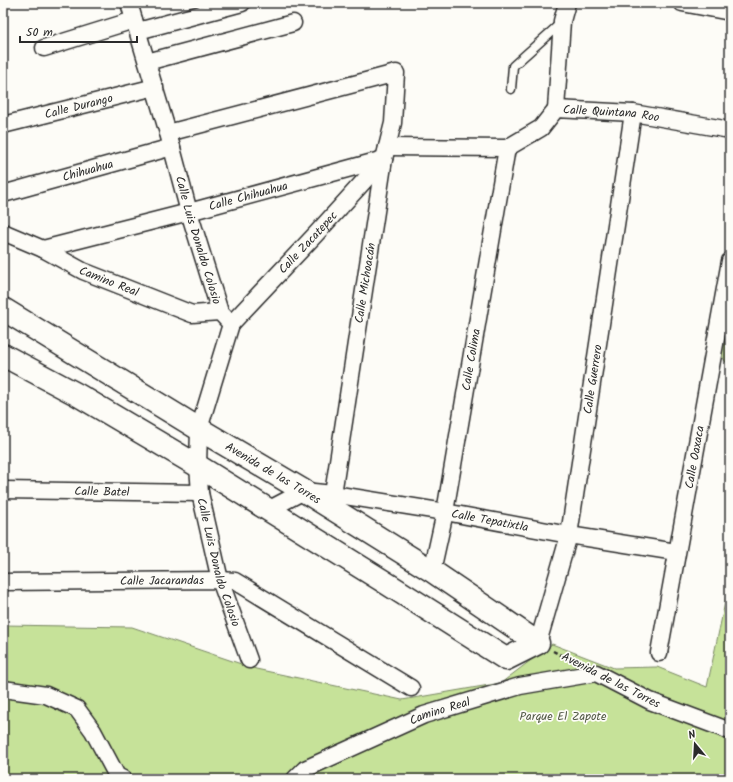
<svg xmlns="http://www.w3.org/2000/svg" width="733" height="782" font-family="Kalam,sans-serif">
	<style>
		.green { fill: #c6e299; stroke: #788662 }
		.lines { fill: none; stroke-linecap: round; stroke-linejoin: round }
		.lane-casing { stroke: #2b2b2b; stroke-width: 11 }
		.street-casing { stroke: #2b2b2b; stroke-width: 19 }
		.secondary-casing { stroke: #2b2b2b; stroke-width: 25 }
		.path { stroke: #2b2b2b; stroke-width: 2.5; stroke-dasharray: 4 3; stroke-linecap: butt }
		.lane { stroke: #fdfcf7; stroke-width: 8 }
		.street { stroke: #fdfcf7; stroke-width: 16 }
		.secondary { stroke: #fdfcf7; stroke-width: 22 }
		.labels { text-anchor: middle; stroke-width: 3.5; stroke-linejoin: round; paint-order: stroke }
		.street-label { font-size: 12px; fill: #2b2b2b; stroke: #fdfcf7 }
		.park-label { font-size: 12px; fill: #525946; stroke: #fdfcf7 }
	</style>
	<rect width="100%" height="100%" fill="#fdfcf7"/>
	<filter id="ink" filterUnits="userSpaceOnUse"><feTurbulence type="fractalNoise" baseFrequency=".025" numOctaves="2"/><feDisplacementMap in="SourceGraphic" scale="8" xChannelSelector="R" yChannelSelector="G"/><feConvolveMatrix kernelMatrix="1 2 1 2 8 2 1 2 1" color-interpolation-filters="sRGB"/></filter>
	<g filter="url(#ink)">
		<path class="green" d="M 730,297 L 730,368 L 721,355 Z
			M 730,579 L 730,779 L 3,779 L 3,625 L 132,627 L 256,669 L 402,700 L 501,683 L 552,644 L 614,668 L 657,667 L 707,687 Z"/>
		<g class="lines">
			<defs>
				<path id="lane" d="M 511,89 L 513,66 L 561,23"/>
				<g id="street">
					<path id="s1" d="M 129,3 L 168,133 L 189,212 L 220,312 L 231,324 L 199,429 L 198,466 L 200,493 L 220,580 L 249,660"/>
					<path d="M 682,3 L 730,12"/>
					<path d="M 138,31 L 242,3"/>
					<path d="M 44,48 L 134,20"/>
					<path d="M 147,62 L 293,23"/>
					<path d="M 556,109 L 562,21 L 567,3"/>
					<path id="s2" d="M 3,125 L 155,87"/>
					<path d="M 168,133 L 396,73 L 393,123 L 384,159 L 333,494"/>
					<path id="s3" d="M 387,147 L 507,148 L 541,128 L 556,109 L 633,113 L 730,130"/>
					<path id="s4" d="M 3,194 L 172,147"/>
					<path id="s5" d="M 3,232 L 43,249 L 83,271 L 192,314 L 220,312"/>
					<path id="s6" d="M 43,249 L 189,212 L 384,159"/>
					<path id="s7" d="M 231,324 L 315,235 L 384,159"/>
					<path id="s8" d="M 3,490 L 200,493"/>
					<path id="s9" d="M 268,510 L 304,491 L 333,494 L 445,512 L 569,535 L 676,552"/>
					<path id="s10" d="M 432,571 L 445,512 L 507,148"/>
					<path id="s11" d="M 3,582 L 220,580 L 235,581 L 411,688"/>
					<path id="s12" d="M 538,643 L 569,535 L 633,113"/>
					<path id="s13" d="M 659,653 L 730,261"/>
					<path d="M 3,689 L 46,695 L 77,709 L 93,731 L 117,776 L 123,779"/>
					<path id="s14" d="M 295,779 L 305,769 L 424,715 L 520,686 L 596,673 L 650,701 L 730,731"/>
				</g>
				<g id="secondary">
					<path id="s15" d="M 3,309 L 199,429 L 304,491 L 432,571 L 538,643 L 506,659 L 383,581 L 198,466 L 78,395 L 3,355"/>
				</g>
			</defs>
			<use href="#lane" class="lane-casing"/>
			<use href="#street" class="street-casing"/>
			<use href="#secondary" class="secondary-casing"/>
			<path class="path" d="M 553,651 L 573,661"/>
			<use href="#lane" class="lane"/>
			<use href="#street" class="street"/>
			<use href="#secondary" class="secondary"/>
		</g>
	</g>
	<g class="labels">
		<g class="street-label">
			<text dy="4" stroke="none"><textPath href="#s2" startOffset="78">Calle Durango</textPath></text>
			<text dy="4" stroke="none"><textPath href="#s3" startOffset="239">Calle Quintana Roo</textPath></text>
			<text dy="4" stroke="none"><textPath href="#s4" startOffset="88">Chihuahua</textPath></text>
			<text dy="4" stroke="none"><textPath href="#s6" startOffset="212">Calle Chihuahua</textPath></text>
			<text dy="4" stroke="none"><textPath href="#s1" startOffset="247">Calle Luis Donaldo Colosio</textPath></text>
			<text dy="4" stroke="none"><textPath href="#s7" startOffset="112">Calle Zacatepec</textPath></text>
			<text dy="4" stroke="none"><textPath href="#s5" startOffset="117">Camino Real</textPath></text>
			<text transform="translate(365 283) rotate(-81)" y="4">Calle Michoacán</text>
			<text dy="4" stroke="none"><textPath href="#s10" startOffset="215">Calle Colima</textPath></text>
			<text dy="4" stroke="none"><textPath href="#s12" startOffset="270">Calle Guerrero</textPath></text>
			<text dy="4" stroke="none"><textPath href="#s13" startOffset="199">Calle Oaxaca</textPath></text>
			<text dy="4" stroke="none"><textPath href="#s15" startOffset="316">Avenida de las Torres</textPath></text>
			<text dy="4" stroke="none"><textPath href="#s8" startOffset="99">Calle Batel</textPath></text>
			<text dy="4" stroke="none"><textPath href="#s9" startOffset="229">Calle Tepatixtla</textPath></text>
			<text dy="4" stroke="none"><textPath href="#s1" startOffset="584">Calle Luis Donaldo Colosio</textPath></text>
			<text dy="4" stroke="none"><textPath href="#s11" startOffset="159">Calle Jacarandas</textPath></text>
			<text transform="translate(611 680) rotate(27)" y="4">Avenida de las Torres</text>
			<text dy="4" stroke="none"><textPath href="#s14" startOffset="161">Camino Real</textPath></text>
		</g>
		<g class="park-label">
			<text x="563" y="720">Parque El Zapote</text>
		</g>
	</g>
	<rect width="733" height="782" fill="none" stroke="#fdfcf7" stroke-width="16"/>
	<rect x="8" y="8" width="717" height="766" fill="none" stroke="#2b2b2b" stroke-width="1.5" filter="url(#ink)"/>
	<g transform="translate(695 744) rotate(342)" stroke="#fdfcf7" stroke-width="3" paint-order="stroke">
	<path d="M0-3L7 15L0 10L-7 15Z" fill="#2b2b2b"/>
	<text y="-6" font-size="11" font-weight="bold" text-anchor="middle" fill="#2b2b2b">N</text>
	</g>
	<path d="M20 36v6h117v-6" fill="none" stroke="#2b2b2b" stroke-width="2"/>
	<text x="26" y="36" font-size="12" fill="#2b2b2b" stroke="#fdfcf7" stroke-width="3" paint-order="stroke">50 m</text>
</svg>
